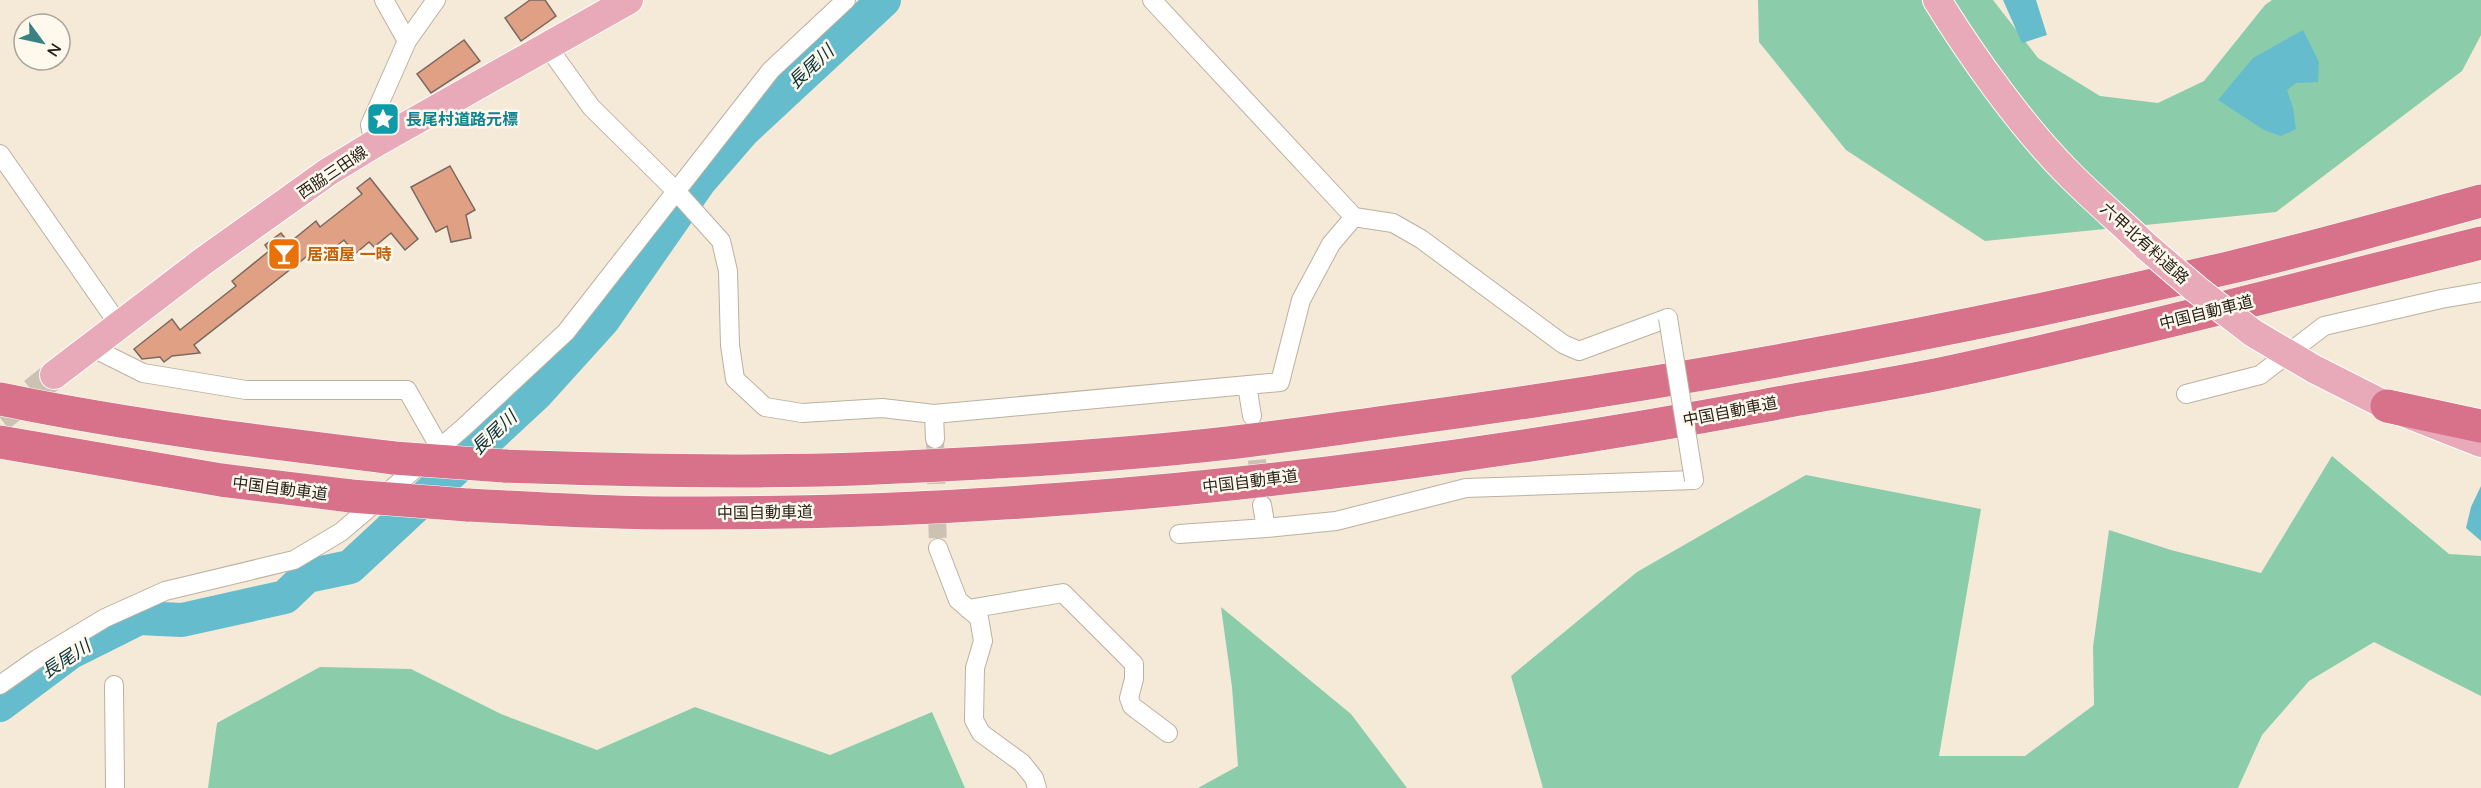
<svg xmlns="http://www.w3.org/2000/svg" width="2481" height="788" font-family="Quicksand,'Noto Sans JP',sans-serif">
	<style>
		.green { fill: #8bccab }
		.water { fill: #65bccc }
		.lines { fill: none; stroke-linecap: round; stroke-linejoin: round }
		.river { stroke: #65bccc; stroke-width: 34 }
		.building { fill: #e0a083; stroke: #7a6860; stroke-width: 1.5 }
		.minor-tunnel { stroke: #ccc2b3; stroke-width: 18; stroke-dasharray: 18 9; stroke-linecap: butt }
		.primary-tunnel { stroke: #ccc2b3; stroke-width: 28; stroke-dasharray: 28 14; stroke-linecap: butt }
		.minor-casing { stroke: #bbb1a0; stroke-width: 20 }
		.primary-casing { stroke: #fff; stroke-width: 30 }
		.motorway-casing { stroke: #fff; stroke-width: 34 }
		.minor { stroke: #fff; stroke-width: 18 }
		.primary { stroke: #e8aab9; stroke-width: 28 }
		.motorway { stroke: #d8718a; stroke-width: 33 }
		.minor-bridge-casing { stroke: #bbb1a0; stroke-width: 20; stroke-linecap: butt }
		.primary-bridge-casing { stroke: #fff; stroke-width: 30; stroke-linecap: butt }
		.motorway-bridge-casing { stroke: #fff; stroke-width: 34; stroke-linecap: butt }
		.minor-bridge { stroke: #fff; stroke-width: 18 }
		.primary-bridge { stroke: #e8aab9; stroke-width: 28 }
		.motorway-bridge { stroke: #d8718a; stroke-width: 33 }
		.labels { text-anchor: middle; stroke-width: 5; stroke-linejoin: round; paint-order: stroke }
		.culture-label { font-size: 16px; font-weight: bold; fill: #0d838f; stroke: #fff8ed; text-anchor: start }
		.street-label { font-size: 16px; fill: #28241d; stroke: #fff8ed }
		.food-label { font-size: 16px; font-weight: bold; fill: #c56008; stroke: #fff8ed; text-anchor: start }
		.water-label { font-size: 18px; font-style: italic; fill: #06323a; stroke: #fff8ed }
	</style>
	<rect width="100%" height="100%" fill="#f5ead8"/>
	<path class="green" d="M 1758,0 L 1993,0 L 2038,58 L 2100,96 L 2158,103 L 2204,81 L 2265,5 L 2272,0 L 2481,0 L 2481,35 L 2462,71 L 2276,212 L 1985,241 L 1846,150 L 1759,42 Z
		M 2332,456 L 2449,554 L 2481,556 L 2481,696 L 2374,642 L 2309,681 L 2262,735 L 2238,788 L 1543,788 L 1511,676 L 1637,572 L 1806,475 L 1981,509 L 1939,756 L 2025,756 L 2094,705 L 2093,647 L 2109,530 L 2171,550 L 2261,573 Z
		M 1221,607 L 1351,714 L 1407,788 L 1198,788 L 1238,766 L 1232,687 Z
		M 320,667 L 411,669 L 501,714 L 597,750 L 695,707 L 830,755 L 932,712 L 965,788 L 208,788 L 217,723 Z"/>
	<path class="water" d="M 2003,0 L 2036,0 L 2047,35 L 2022,43 Z
		M 2303,30 L 2319,62 L 2318,82 L 2296,83 L 2287,90 L 2293,108 L 2296,129 L 2281,136 L 2264,130 L 2218,100 L 2253,58 Z
		M 2481,486 L 2481,541 L 2466,528 L 2471,507 Z"/>
	<g class="lines">
		<path class="river" d="M 0,705 L 71,652 L 139,618 L 182,620 L 285,597 L 307,576 L 350,567 L 536,394 L 603,320 L 699,182 L 744,130 L 884,0"/>
	</g>
	<path class="building" d="M 530,0 L 545,0 L 556,16 L 521,41 L 505,18 Z
		M 464,40 L 480,61 L 431,93 L 417,74 Z
		M 450,166 L 475,210 L 466,215 L 471,238 L 451,242 L 447,226 L 436,232 L 411,187 Z
		M 370,178 L 418,239 L 405,250 L 391,233 L 374,247 L 369,242 L 355,254 L 344,240 L 321,258 L 315,250 L 194,345 L 200,353 L 172,356 L 164,362 L 160,357 L 142,359 L 134,349 L 172,319 L 180,330 L 236,286 L 232,281 L 269,251 L 265,245 L 281,233 L 289,243 L 316,221 L 320,227 L 362,194 L 357,188 Z"/>
	<g class="lines">
		<path class="minor-tunnel" d="M 1254,433 L 1260,489
			M 935,439 L 938,548"/>
		<path class="primary-tunnel" d="M 0,418 L 54,375"/>
		<defs>
			<path id="minor" d="M 384,0 L 407,41
				M 1152,0 L 1354,217
				M 548,47 L 591,107 L 676,191 L 721,241 L 728,271 L 730,345 L 735,379 L 765,407 L 802,413 L 882,408 L 934,414 L 1280,382 L 1301,300 L 1331,244 L 1354,217 L 1393,223 L 1421,239 L 1563,344 L 1579,351 L 1668,318
				M 374,144 L 370,125 L 407,41 L 436,0
				M 0,154 L 119,325
				M 91,347 L 143,373 L 246,390 L 407,390 L 440,448
				M 1247,385 L 1252,416
				M 2186,394 L 2260,375 L 2324,326 L 2441,299 L 2481,292
				M 934,414 L 935,439
				M 1262,505 L 1266,528 L 1336,521 L 1466,488 L 1694,480
				M 1179,534 L 1266,528
				M 938,548 L 958,600 L 979,618 L 983,641 L 975,668 L 974,720 L 981,733 L 1022,763 L 1034,778 L 1037,788
				M 968,609 L 1063,593 L 1134,664 L 1134,679 L 1129,698 L 1132,706 L 1168,733
				M 0,685 L 37,659 L 105,618 L 165,591 L 294,560 L 341,532 L 463,428 L 566,332 L 771,70 L 846,0
				M 114,685 L 115,788"/>
			<path id="primary" d="M 1937,0 C 1972,57 2023,128 2070,175 C 2095,200 2122,223 2147,247
				M 2314,369 L 2387,406 L 2481,443
				M 54,375 L 202,262 L 328,172 L 374,144 L 629,0"/>
			<path id="motorway" d="M 0,399 C 130,426 262,442 394,458
				M 2387,406 L 2481,426
				M 0,442 L 221,480 L 351,496
				M 504,466 C 622,470 739,473 856,469 C 980,464 1105,457 1228,443 C 1288,436 1347,427 1407,419 C 1683,382 1957,331 2228,268 C 2313,248 2397,224 2481,201
				M 467,505 C 546,509 624,514 703,513 C 1058,513 1413,470 1762,406 C 1829,393 1897,384 1963,369 C 2137,331 2309,286 2481,243"/>
		</defs>
		<use href="#minor" class="minor-casing"/>
		<use href="#primary" class="primary-casing"/>
		<use href="#motorway" class="motorway-casing"/>
		<use href="#minor" class="minor"/>
		<use href="#primary" class="primary"/>
		<use href="#motorway" class="motorway"/>
		<defs>
			<path id="minor-bridge" d="M 1668,318 L 1694,480"/>
			<path id="primary-bridge" d="M 2147,247 L 2196,289 L 2253,333 L 2314,369"/>
			<path id="motorway-bridge" d="M 394,458 L 504,466
				M 351,496 L 467,505"/>
		</defs>
		<use href="#minor-bridge" class="minor-bridge-casing"/>
		<use href="#primary-bridge" class="primary-bridge-casing"/>
		<use href="#motorway-bridge" class="motorway-bridge-casing"/>
		<use href="#minor-bridge" class="minor-bridge"/>
		<use href="#primary-bridge" class="primary-bridge"/>
		<use href="#motorway-bridge" class="motorway-bridge"/>
	</g>
	<defs>
		<symbol id="sight-square" viewBox="-11 -11 22 22"><rect x="-9" y="-9" width="18" height="18" rx="4" fill="#0f9aa8" stroke="#fff8ed"/><path d="M0-6L1.8-2.2L6-1.7L2.9 1.2L3.7 5.4L0 3.3L-3.7 5.4L-2.9 1.2L-6-1.7L-1.8-2.2Z" fill="#fff"/></symbol>
		<symbol id="bar-square" viewBox="-11 -11 22 22"><rect x="-9" y="-9" width="18" height="18" rx="4" fill="#e8710a" stroke="#fff8ed"/><path d="M-6-5H6L.8 .8V4.5H3.5V6h-7V4.5H-.8V.8Z" fill="#fff"/></symbol>
	</defs>
	<g fill-rule="evenodd">
		<use href="#sight-square" x="364" y="100" width="38" height="38"/>
		<use href="#bar-square" x="265" y="235" width="38" height="38"/>
	</g>
	<g class="labels">
		<g class="culture-label">
			<text x="406" y="125">長尾村道路元標</text>
		</g>
		<g class="street-label">
			<text transform="translate(332 172) rotate(-34)" y="6">西脇三田線</text>
			<text transform="translate(2145 243) rotate(42)" y="6">六甲北有料道路</text>
			<text transform="translate(2206 312) rotate(-14)" y="6">中国自動車道</text>
			<text transform="translate(1730 411) rotate(-11)" y="6">中国自動車道</text>
			<text transform="translate(1250 481) rotate(-7)" y="6">中国自動車道</text>
			<text transform="translate(280 488) rotate(7)" y="6">中国自動車道</text>
			<text transform="translate(765 512) rotate(-1)" y="6">中国自動車道</text>
		</g>
		<g class="food-label">
			<text x="307" y="260">居酒屋 一時</text>
		</g>
		<g class="water-label">
			<text transform="translate(811 67) rotate(-43)" y="6">長尾川</text>
			<text transform="translate(494 433) rotate(-43)" y="6">長尾川</text>
			<text transform="translate(66 659) rotate(-33)" y="6">長尾川</text>
		</g>
	</g>
	<g transform="translate(42 42) rotate(123)"><circle r="28" fill="#fff8ed" stroke="#a9a39a" stroke-width="1.5"/>
	<path d="M0-4.5L10 22L0 15L-10 22Z" fill="#388184"/>
	<text y="-9" font-size="16" font-weight="bold" text-anchor="middle" fill="#28241d">N</text>
	</g>
</svg>
